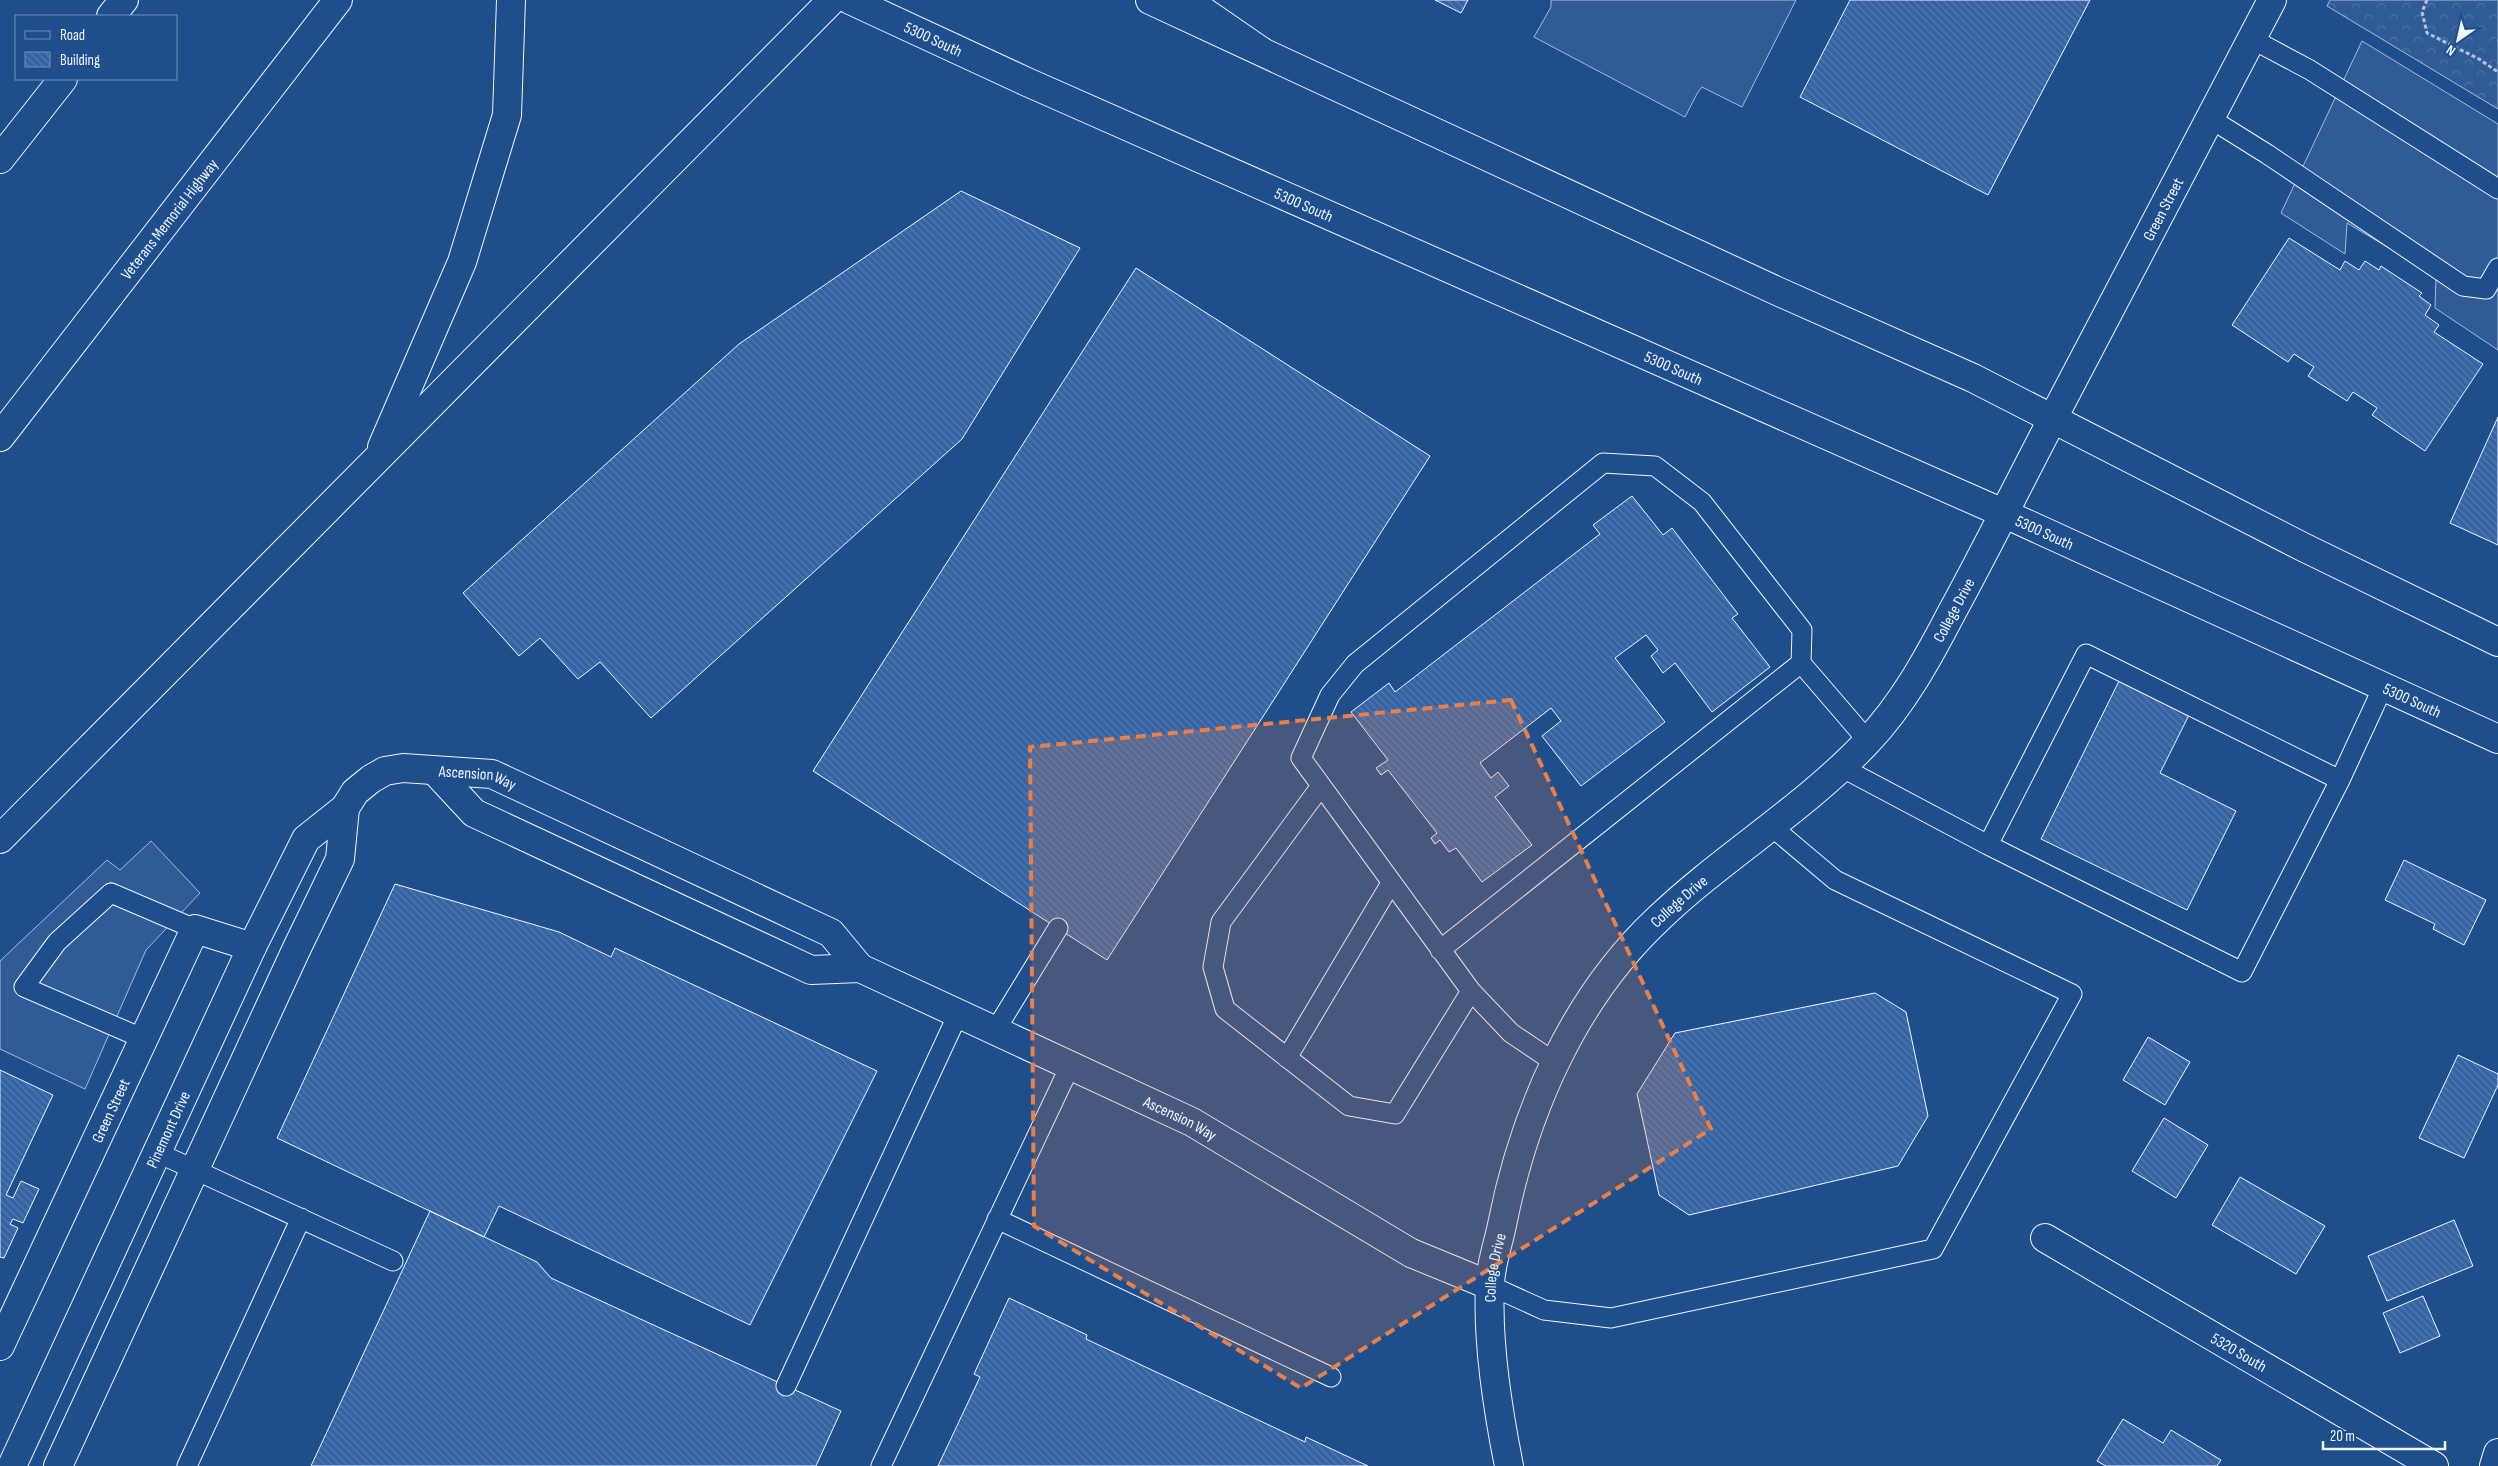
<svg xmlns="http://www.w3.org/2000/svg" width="2498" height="1466" font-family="'Sofia Sans Condensed',sans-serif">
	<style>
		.built { fill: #305b95; stroke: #a8bbd7 }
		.forest { fill: url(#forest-crowns); stroke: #a8bbd7 }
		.building { fill: url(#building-back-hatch); stroke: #f2f6ff }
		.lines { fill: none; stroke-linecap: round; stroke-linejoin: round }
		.lane-casing { stroke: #f2f6ff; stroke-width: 21 }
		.street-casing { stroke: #f2f6ff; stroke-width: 30 }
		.secondary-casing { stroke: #f2f6ff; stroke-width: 30 }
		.primary-casing { stroke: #f2f6ff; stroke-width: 30 }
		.highway-casing { stroke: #f2f6ff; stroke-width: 30 }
		.path { stroke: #b3c4dc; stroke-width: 3; stroke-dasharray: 4 2.5; stroke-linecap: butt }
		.lane { stroke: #1f4e8c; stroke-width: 19 }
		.street { stroke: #1f4e8c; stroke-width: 28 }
		.secondary { stroke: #1f4e8c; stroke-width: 28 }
		.primary { stroke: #1f4e8c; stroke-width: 28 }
		.highway { stroke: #1f4e8c; stroke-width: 28 }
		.marked { fill: #ea8049; fill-opacity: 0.2; stroke: #ea8049; stroke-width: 4; stroke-dasharray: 10 6; stroke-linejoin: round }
		.labels { text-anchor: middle; stroke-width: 4; stroke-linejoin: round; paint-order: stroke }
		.street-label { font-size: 16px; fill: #f2f6ff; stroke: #1f4e8c }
	</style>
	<defs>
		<pattern id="forest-crowns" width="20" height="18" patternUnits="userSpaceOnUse" patternTransform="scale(1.25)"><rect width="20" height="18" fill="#305b95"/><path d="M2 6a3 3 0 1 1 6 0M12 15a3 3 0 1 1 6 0" fill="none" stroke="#4e73a5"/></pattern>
		<pattern id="building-back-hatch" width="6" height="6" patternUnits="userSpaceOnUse" patternTransform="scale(1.25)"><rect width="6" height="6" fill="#3563a3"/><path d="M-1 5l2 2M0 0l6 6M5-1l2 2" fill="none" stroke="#537ab1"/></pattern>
	</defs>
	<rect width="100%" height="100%" fill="#1f4e8c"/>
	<path class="built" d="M 1551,0 L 1796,0 L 1742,107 L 1702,87 L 1698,92 L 1685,117 L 1534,37 L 1551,7 Z
		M 2362,41 L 2498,124 L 2498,350 L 2435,308 L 2436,276 L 2347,223 L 2345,254 L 2281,213 Z
		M 151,841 L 200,893 L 146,950 L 85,1089 L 0,1049 L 0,961 L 107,860 L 120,870 Z"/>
	<path class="forest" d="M 2330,0 L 2498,0 L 2498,109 L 2327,6 Z"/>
	<path class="building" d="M 1435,0 L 1468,0 L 1461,13 Z
		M 1850,0 L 2090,0 L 1988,195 L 1800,97 Z
		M 961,191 L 1080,248 L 962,439 L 651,718 L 600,662 L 578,679 L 540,638 L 519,656 L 463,593 L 739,344 Z
		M 2289,238 L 2340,270 L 2345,261 L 2359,270 L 2365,261 L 2379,270 L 2381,266 L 2422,293 L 2419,296 L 2431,305 L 2425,315 L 2439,325 L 2434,332 L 2483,364 L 2425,451 L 2372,415 L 2377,408 L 2353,392 L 2347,401 L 2308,376 L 2314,367 L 2294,354 L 2288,362 L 2232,325 Z
		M 1136,268 L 1430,456 L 1107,960 L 813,771 Z
		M 2498,417 L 2498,545 L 2450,523 Z
		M 1632,496 L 1663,535 L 1672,528 L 1738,614 L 1732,618 L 1770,667 L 1712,712 L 1675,663 L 1663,673 L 1651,656 L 1658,650 L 1646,635 L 1615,658 L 1665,722 L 1581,786 L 1542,736 L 1561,721 L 1551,708 L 1480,763 L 1491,778 L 1498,772 L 1509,786 L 1495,797 L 1532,845 L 1482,882 L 1456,848 L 1449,852 L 1440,840 L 1435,844 L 1431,838 L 1437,833 L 1388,770 L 1381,775 L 1376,768 L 1388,760 L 1351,712 L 1389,683 L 1395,692 L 1600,534 L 1593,525 Z
		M 2120,679 L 2190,713 L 2160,773 L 2236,811 L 2187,910 L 2041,839 Z
		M 2404,860 L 2486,900 L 2464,945 L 2433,929 L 2435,924 L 2385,900 Z
		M 395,884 L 559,932 L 611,957 L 615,948 L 877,1071 L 750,1325 L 499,1206 L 484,1237 L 277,1138 Z
		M 1875,993 L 1906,1012 L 1928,1116 L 1898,1166 L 1689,1215 L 1659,1195 L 1637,1094 L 1675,1033 Z
		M 2148,1037 L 2190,1062 L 2165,1105 L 2123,1080 Z
		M 2458,1055 L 2498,1074 L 2498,1085 L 2464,1158 L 2419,1138 Z
		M 0,1070 L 53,1095 L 6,1195 L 13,1198 L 21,1181 L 39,1189 L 23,1223 L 13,1219 L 10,1224 L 18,1228 L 4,1258 L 0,1257 Z
		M 2164,1118 L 2208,1145 L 2176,1198 L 2132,1171 Z
		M 2240,1177 L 2325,1226 L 2296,1274 L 2212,1225 Z
		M 430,1211 L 537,1262 L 551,1278 L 841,1411 L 816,1466 L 311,1466 Z
		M 2454,1220 L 2473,1266 L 2387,1301 L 2368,1256 Z
		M 2423,1296 L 2440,1336 L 2400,1353 L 2383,1313 Z
		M 1009,1298 L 1087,1335 L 1086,1339 L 1305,1442 L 1306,1437 L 1368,1466 L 938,1466 L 980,1377 L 974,1374 Z
		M 2123,1419 L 2163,1443 L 2171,1430 L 2221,1460 L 2217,1466 L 2106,1466 L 2097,1461 Z"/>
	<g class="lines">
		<defs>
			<path id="lane" d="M 2252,39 L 2310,70 L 2498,189
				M 2211,119 L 2267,154 L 2463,286 L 2486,289 L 2498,268
				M 1841,767 L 1988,845 L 2242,972 L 2340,780 L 2383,687
				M 1321,786 L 1221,922 L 1213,967 L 1225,1009 L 1349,1106 L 1395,1114 L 1471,991
				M 1988,845 L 2086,654 L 2340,780
				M 1440,950 L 1801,663
				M 995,1031 L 1058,928
				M 144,1039 L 24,987 L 57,942 L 111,893 L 195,929
				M 1287,1058 L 1391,883
				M 1554,1062 L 1511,1033 L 1471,991 L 1301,758 L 1330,695 L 1355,664 L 1603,463 L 1655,466 L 1702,502 L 1802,630 L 1801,663 L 1868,741
				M 156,1152 L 393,1261
				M 997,1219 L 1331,1377
				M 1489,1285 L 1544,1310 L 1611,1318 L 1933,1249 L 2072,994 L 1835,880 L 1771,826
				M 786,1386 L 958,1014
				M 187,1466 L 301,1218
				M 881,1466 L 1070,1066"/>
			<g id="street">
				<path id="s1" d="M 2053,418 L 2272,0"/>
				<path d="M 435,771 L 474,813 L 811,970 L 860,968"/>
				<path id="s2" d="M 2045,1238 L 2434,1466"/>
				<path id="s3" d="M 0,1346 L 195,929 L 252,947"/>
				<path id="s4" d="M 12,1466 L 252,947 L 306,839 L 345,808 L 355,792 L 371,779 L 385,771 L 403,768 L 492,774 L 831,933 L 860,968 L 1192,1122 L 1411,1253 L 1489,1285"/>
				<path d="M 58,1466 L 296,950 L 340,859 L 345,808"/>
				<path d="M 2494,1466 L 2498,1453"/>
			</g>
			<g id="secondary">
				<path id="s5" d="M 1509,1466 C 1498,1411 1487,1342 1490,1286 C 1490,1266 1498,1245 1502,1225 C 1524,1113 1573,999 1658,919 C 1724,856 1804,809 1867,742 C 1903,704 1928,658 1952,612 C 1987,548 2019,483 2053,418"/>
			</g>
			<g id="primary">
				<path id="s6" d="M 850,0 L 1027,82 L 2003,513 L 2498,739"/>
				<path d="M 1150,0 L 1777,291 L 1973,378 L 2303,547 L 2498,642"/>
			</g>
			<g id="highway">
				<path d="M 1187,0 L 1261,51"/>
				<path d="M 111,16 L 124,0"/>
				<path d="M 0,159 L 63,79"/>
				<path id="s7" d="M 0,437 L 338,0"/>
				<path d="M 382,447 L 462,262 L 507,115 L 511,0"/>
				<path d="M 0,839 L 832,0"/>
			</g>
		</defs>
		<use href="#lane" class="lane-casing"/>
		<use href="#street" class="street-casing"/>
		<use href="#secondary" class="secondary-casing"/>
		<use href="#primary" class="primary-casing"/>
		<use href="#highway" class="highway-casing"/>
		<path class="path" d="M 2427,0 L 2422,12 L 2427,33 L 2479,59 L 2498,72"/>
		<use href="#lane" class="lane"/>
		<use href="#street" class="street"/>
		<use href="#secondary" class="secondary"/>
		<use href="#primary" class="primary"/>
		<use href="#highway" class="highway"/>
	</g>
	<path class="marked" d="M 1511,700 L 1711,1129 L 1301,1388 L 1034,1226 L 1030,747 Z"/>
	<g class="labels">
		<g class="street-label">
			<text dy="6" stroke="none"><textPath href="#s6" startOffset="92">5300 South</textPath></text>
			<text dy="6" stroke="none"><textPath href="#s6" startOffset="498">5300 South</textPath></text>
			<text dy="6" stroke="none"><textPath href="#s1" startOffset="236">Green Street</textPath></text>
			<text dy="6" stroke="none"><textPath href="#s7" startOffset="276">Veterans Memorial Highway</textPath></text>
			<text dy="6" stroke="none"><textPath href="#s6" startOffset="902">5300 South</textPath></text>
			<text dy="6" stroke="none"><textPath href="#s6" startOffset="1308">5300 South</textPath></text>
			<text dy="6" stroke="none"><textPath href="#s5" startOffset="1025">College Drive</textPath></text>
			<text dy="6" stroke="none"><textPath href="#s6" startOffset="1712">5300 South</textPath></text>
			<text dy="6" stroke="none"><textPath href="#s4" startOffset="892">Ascension Way</textPath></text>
			<text dy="6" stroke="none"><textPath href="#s5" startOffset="620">College Drive</textPath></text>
			<text dy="6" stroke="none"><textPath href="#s3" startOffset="260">Green Street</textPath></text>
			<text dy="6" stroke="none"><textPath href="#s4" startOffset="1679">Ascension Way</textPath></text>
			<text dy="6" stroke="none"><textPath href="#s4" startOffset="371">Pinemont Drive</textPath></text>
			<text dy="6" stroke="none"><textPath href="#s5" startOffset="200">College Drive</textPath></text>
			<text dy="6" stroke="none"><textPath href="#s2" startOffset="225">5320 South</textPath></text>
		</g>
	</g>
	<rect x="15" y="15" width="162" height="65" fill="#1f4e8c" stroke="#7391ba"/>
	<rect x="25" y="31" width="25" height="8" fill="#1f4e8c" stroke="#7391ba"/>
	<text x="60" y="40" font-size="15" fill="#f2f6ff">Road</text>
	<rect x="25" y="52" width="25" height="15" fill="url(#building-back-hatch)" stroke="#7391ba"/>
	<text x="60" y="65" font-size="15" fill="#f2f6ff">Building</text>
	<g transform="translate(2458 40) rotate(214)" stroke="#1f4e8c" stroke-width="4" paint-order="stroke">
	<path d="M0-4L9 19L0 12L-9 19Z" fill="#f2f6ff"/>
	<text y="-8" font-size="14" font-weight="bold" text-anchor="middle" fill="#f2f6ff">N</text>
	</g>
	<path d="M2323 1441v8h122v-8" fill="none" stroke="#f2f6ff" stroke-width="2.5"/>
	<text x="2330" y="1441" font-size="15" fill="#f2f6ff" stroke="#1f4e8c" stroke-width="4" paint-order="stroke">20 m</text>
</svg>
